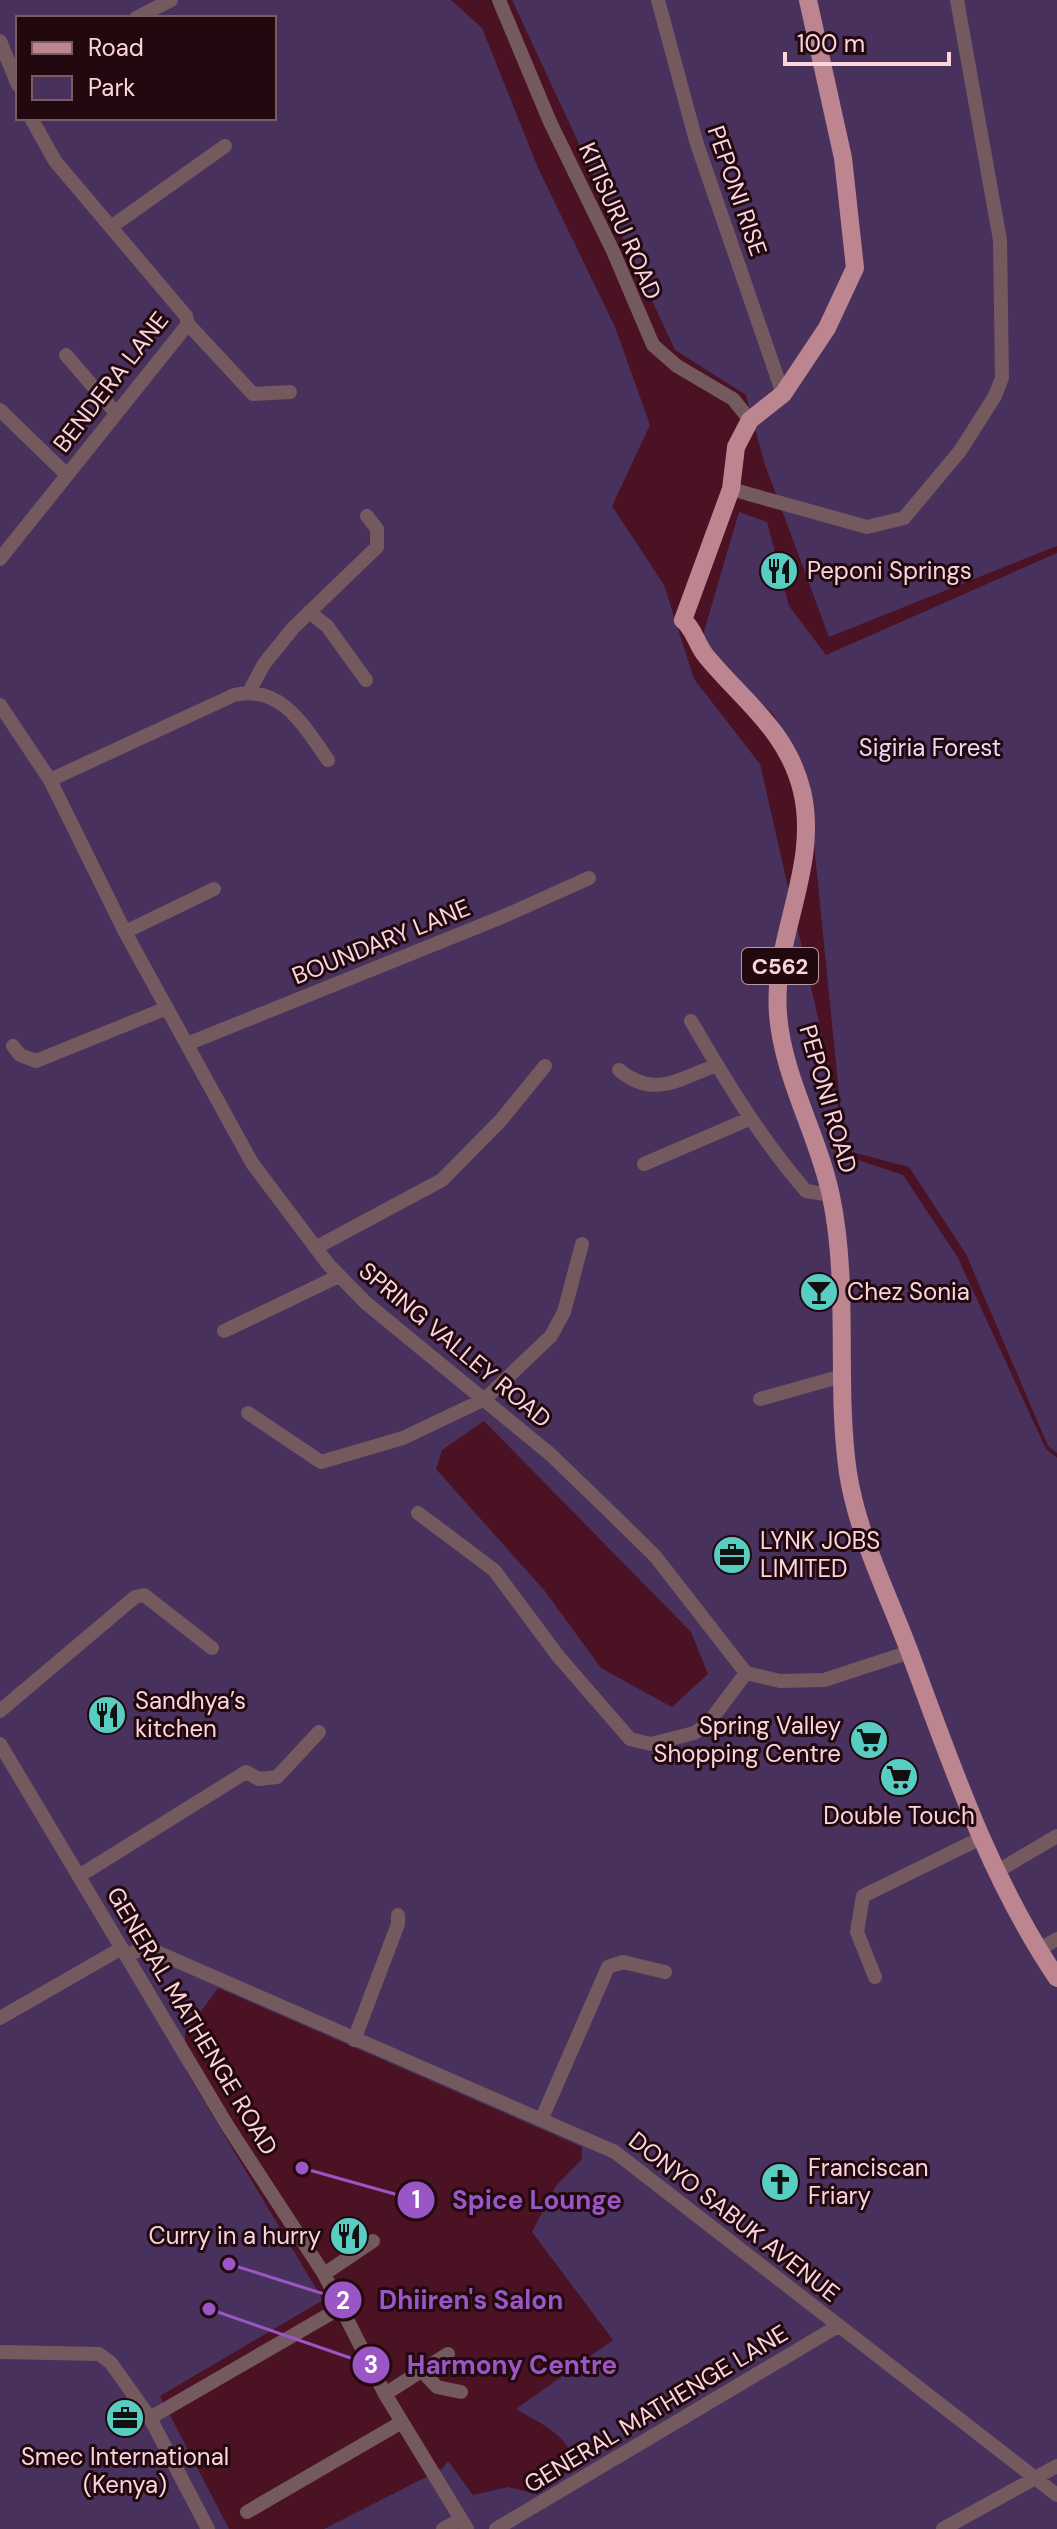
<svg xmlns="http://www.w3.org/2000/svg" width="1057" height="2529" font-family="'DM Sans',sans-serif">
	<style>
		.green { fill: #48325d; fill-rule: evenodd }
		.lines { fill: none; stroke-linecap: round; stroke-linejoin: round }
		.minor { stroke: #74595e; stroke-width: 14 }
		.major { stroke: #bc8590; stroke-width: 18 }
		.labels { text-anchor: middle; stroke-width: 6; stroke-linejoin: round; paint-order: stroke }
		.shield { fill: #220910; stroke: #ba989e; stroke-width: 2 }
		.shield-label { font-size: 22px; font-weight: bold; fill: #fbd5db }
		.street-label { font-size: 24px; fill: #fbd5db; stroke: #220910 }
		.poi-label { font-size: 24px; fill: #fbd5db; stroke: #220910; text-anchor: start }
		.park-label { font-size: 24px; fill: #e8daf9; stroke: #220910 }
		.leader { fill: none; stroke: #9b56c6; stroke-width: 3 }
		.callout-dot { fill: #9b56c6; stroke: #220910; stroke-width: 3 }
		.mark-label { font-size: 24px; text-anchor: middle; font-weight: bold; fill: #fff }
		.callout-label { font-size: 26px; text-anchor: middle; font-weight: bold; fill: #9b56c6; stroke: #220910; stroke-width: 6; stroke-linejoin: round; paint-order: stroke }
	</style>
	<rect width="100%" height="100%" fill="#4b1224"/>
	<path class="green" d="M 0,0 L 451,0 L 482,28 L 538,168 L 615,327 L 650,425 L 612,506 L 664,585 L 694,679 L 760,764 L 842,1123 L 808,785 L 774,715 L 717,663 L 703,635 L 739,512 L 767,522 L 789,606 L 826,655 L 1057,553 L 1057,1453 L 1048,1446 L 966,1254 L 909,1167 L 848,1151 L 849,1157 L 903,1175 L 958,1258 L 1046,1449 L 1057,1458 L 1057,2529 L 324,2529 L 442,2469 L 448,2461 L 473,2495 L 508,2487 L 538,2494 L 574,2467 C 573,2436 539,2423 516,2409 L 613,2340 L 532,2232 L 556,2186 L 582,2159 L 582,2147 L 218,1988 L 185,2033 L 186,2071 L 323,2300 L 160,2396 L 229,2529 L 0,2529 ZM 18,18 L 274,18 L 274,118 L 18,118 ZM 484,1421 L 691,1632 L 708,1674 L 672,1707 L 601,1668 L 544,1590 L 436,1469 L 442,1450 Z
		M 512,0 L 1057,0 L 1057,546 L 829,637 L 764,462 L 746,395 L 675,350 Z"/>
	<g class="lines">
		<path class="minor" d="M 499,0 L 550,122 L 613,251 L 653,345 L 677,366 L 733,399 L 750,420
			M 658,0 L 696,141 L 783,394
			M 136,18 L 171,0
			M 0,41 L 18,85
			M 111,227 L 225,146
			M 188,324 L 253,394 L 290,392
			M 66,355 L 116,413
			M 0,410 L 67,475
			M 731,489 L 867,527 L 904,518 L 960,451 L 995,396 L 1002,378 L 1000,240 L 957,0
			M 0,559 L 188,324 L 186,316 L 55,161 L 31,118
			M 309,612 L 327,626 L 366,680
			M 249,692 L 264,664 L 293,628 L 377,547 L 377,529 L 367,516
			M 0,705 L 50,780 L 125,932 L 252,1163 L 328,1264 L 366,1303 L 550,1454 L 605,1507 L 655,1556 L 746,1673 L 780,1681 L 824,1680 L 910,1652
			M 50,780 L 234,695 C 281,684 304,726 328,760
			M 125,932 L 214,889
			M 691,1021 C 726,1081 760,1138 806,1191 L 831,1195
			M 187,1044 L 502,917 L 589,878
			M 13,1046 L 20,1055 L 36,1061 L 167,1008
			M 619,1070 C 654,1099 678,1079 717,1065
			M 644,1164 L 749,1119
			M 317,1247 L 442,1180 L 501,1120 L 545,1066
			M 224,1331 L 339,1276
			M 760,1399 L 842,1376
			M 248,1413 L 321,1462 L 403,1438 L 485,1399 L 551,1336 L 564,1312 L 582,1244
			M 418,1513 L 494,1570 L 558,1656 L 630,1739 L 651,1744 L 694,1733 L 707,1725 L 746,1673
			M 0,1711 L 135,1597 L 144,1595 L 212,1648
			M 0,1744 L 227,2125 L 324,2274 L 385,2394 L 467,2529
			M 996,1872 L 1057,1836
			M 79,1876 L 246,1772 L 259,1779 L 277,1777 L 319,1732
			M 1038,1950 L 1057,1939
			M 127,1956 L 140,1949 L 152,1950 L 615,2152 L 1057,2495
			M 875,1977 L 857,1932 L 863,1896 L 979,1839
			M 0,2018 L 122,1948
			M 354,2040 L 398,1924 L 398,1915
			M 542,2118 L 608,1967 L 623,1962 L 665,1972
			M 324,2274 L 373,2241
			M 0,2352 L 99,2354 L 111,2363 L 150,2418 L 342,2307
			M 421,2370 L 437,2387 L 461,2392
			M 385,2394 L 448,2354
			M 150,2418 L 208,2529
			M 247,2512 L 402,2422
			M 443,2529 L 461,2519
			M 496,2529 L 838,2326
			M 943,2529 L 1057,2466"/>
		<path class="major" d="M 808,0 L 843,158 L 855,268 L 827,328 L 783,394 L 750,420 L 736,447 L 731,489 L 683,620 C 695,630 696,644 706,656 C 744,702 787,730 802,791 C 820,868 772,937 778,1014 C 783,1078 818,1134 831,1196 C 850,1287 835,1382 848,1473 C 858,1536 888,1594 910,1653 C 952,1766 989,1877 1057,1978"/>
	</g>
	<defs>
		<symbol id="restaurant-disc" viewBox="-11 -11 22 22"><circle r="9.5" fill="#57cec1" stroke="#220910"/><path d="M-5-6h1v4h1v-4h1v4h1v-4h1v5L-1.5 .5V6h-2V.5L-5-1ZM5-6V6H3V1.5H1.5Q1.5-4 5-6Z" fill="#111"/></symbol>
		<symbol id="bar-disc" viewBox="-11 -11 22 22"><circle r="9.5" fill="#57cec1" stroke="#220910"/><path d="M-6-5H6L.8 .8V4.5H3.5V6h-7V4.5H-.8V.8Z" fill="#111"/></symbol>
		<symbol id="office-disc" viewBox="-11 -11 22 22"><circle r="9.5" fill="#57cec1" stroke="#220910"/><path d="M-6-3h4V-5.5h4V-3h4V5H-6ZM-1-4.5V-3h2v-1.5ZM-6 0V1H6V0Z" fill="#111"/></symbol>
		<symbol id="supermarket-disc" viewBox="-11 -11 22 22"><circle r="9.5" fill="#57cec1" stroke="#220910"/><path d="M-6-5.5h2.5l.6 2H6L4.5 2H-2.5L-4.4-4H-6ZM-1.5 3.2a1.3 1.3 0 1 0 .1 0ZM3 3.2a1.3 1.3 0 1 0 .1 0Z" fill="#111"/></symbol>
		<symbol id="church-disc" viewBox="-11 -11 22 22"><circle r="9.5" fill="#57cec1" stroke="#220910"/><path d="M-1.2-6h2.4v3.5h3.3v2.4h-3.3V6h-2.4V-.1h-3.3v-2.4h3.3Z" fill="#111"/></symbol>
	</defs>
	<g fill-rule="evenodd">
		<use href="#restaurant-disc" x="757" y="549" width="44" height="44"/>
		<use href="#bar-disc" x="797" y="1270" width="44" height="44"/>
		<use href="#office-disc" x="710" y="1533" width="44" height="44"/>
		<use href="#restaurant-disc" x="85" y="1693" width="44" height="44"/>
		<use href="#supermarket-disc" x="847" y="1718" width="44" height="44"/>
		<use href="#supermarket-disc" x="877" y="1755" width="44" height="44"/>
		<use href="#church-disc" x="758" y="2160" width="44" height="44"/>
		<use href="#restaurant-disc" x="327" y="2214" width="44" height="44"/>
		<use href="#office-disc" x="103" y="2396" width="44" height="44"/>
	</g>
	<g class="labels">
		<rect class="shield" x="742" y="948" width="76" height="36" rx="6"/>
		<g class="shield-label">
			<text x="780" y="974">C562</text>
		</g>
		<g class="street-label">
			<text transform="translate(737 191) rotate(71)" y="8">PEPONI RISE</text>
			<text transform="translate(620 221) rotate(66)" y="8">KITISURU ROAD</text>
			<text transform="translate(111 382) rotate(-52)" y="8">BENDERA LANE</text>
			<text transform="translate(381 942) rotate(-22)" y="8">BOUNDARY LANE</text>
			<text transform="translate(828 1099) rotate(74)" y="8">PEPONI ROAD</text>
			<text transform="translate(455 1345) rotate(40)" y="8">SPRING VALLEY ROAD</text>
			<text transform="translate(192 2021) rotate(59)" y="8">GENERAL MATHENGE ROAD</text>
			<text transform="translate(734 2217) rotate(38)" y="8">DONYO SABUK AVENUE</text>
			<text transform="translate(656 2409) rotate(-31)" y="8">GENERAL MATHENGE LANE</text>
		</g>
		<g class="poi-label">
			<text x="807" y="579">Peponi Springs</text>
			<text x="847" y="1300">Chez Sonia</text>
			<text x="760" y="1549">LYNK JOBS<tspan x="760" dy="28">LIMITED</tspan></text>
			<text x="135" y="1709">Sandhya’s<tspan x="135" dy="28">kitchen</tspan></text>
			<text x="841" y="1734" text-anchor="end">Spring Valley<tspan x="841" dy="28">Shopping Centre</tspan></text>
			<text x="899" y="1824" text-anchor="middle">Double Touch</text>
			<text x="808" y="2176">Franciscan<tspan x="808" dy="28">Friary</tspan></text>
			<text x="321" y="2244" text-anchor="end">Curry in a hurry</text>
			<text x="125" y="2465" text-anchor="middle">Smec International<tspan x="125" dy="28">(Kenya)</tspan></text>
		</g>
		<g class="park-label">
			<text x="930" y="756">Sigiria Forest</text>
		</g>
	</g>
	<path class="leader" d="M302 2168L416 2200M229 2264L343 2300M209 2309L371 2365"/>
	<g class="callout-dot">
		<circle cx="302" cy="2168" r="8"/>
		<circle cx="229" cy="2264" r="8"/>
		<circle cx="209" cy="2309" r="8"/>
		<circle cx="416" cy="2200" r="20"/>
		<circle cx="343" cy="2300" r="20"/>
		<circle cx="371" cy="2365" r="20"/>
	</g>
	<g class="mark-label">
		<text x="416" y="2208">1</text>
		<text x="343" y="2309">2</text>
		<text x="371" y="2373">3</text>
	</g>
	<g class="callout-label">
		<text x="537" y="2209">Spice Lounge</text>
		<text x="471" y="2309">Dhiiren's Salon</text>
		<text x="512" y="2374">Harmony Centre</text>
	</g>
	<rect x="16" y="16" width="260" height="104" fill="#220910" stroke="#795b61" stroke-width="2"/>
	<rect x="32" y="42" width="40" height="12" fill="#bc8590" stroke="#795b61" stroke-width="2"/>
	<text x="88" y="56" font-size="24" fill="#fbd5db">Road</text>
	<rect x="32" y="76" width="40" height="24" fill="#48325d" stroke="#795b61" stroke-width="2"/>
	<text x="88" y="96" font-size="24" fill="#fbd5db">Park</text>
	<path d="M785 52v12h164v-12" fill="none" stroke="#fbd5db" stroke-width="4"/>
	<text x="797" y="52" font-size="24" fill="#fbd5db" stroke="#220910" stroke-width="6" paint-order="stroke">100 m</text>
</svg>
